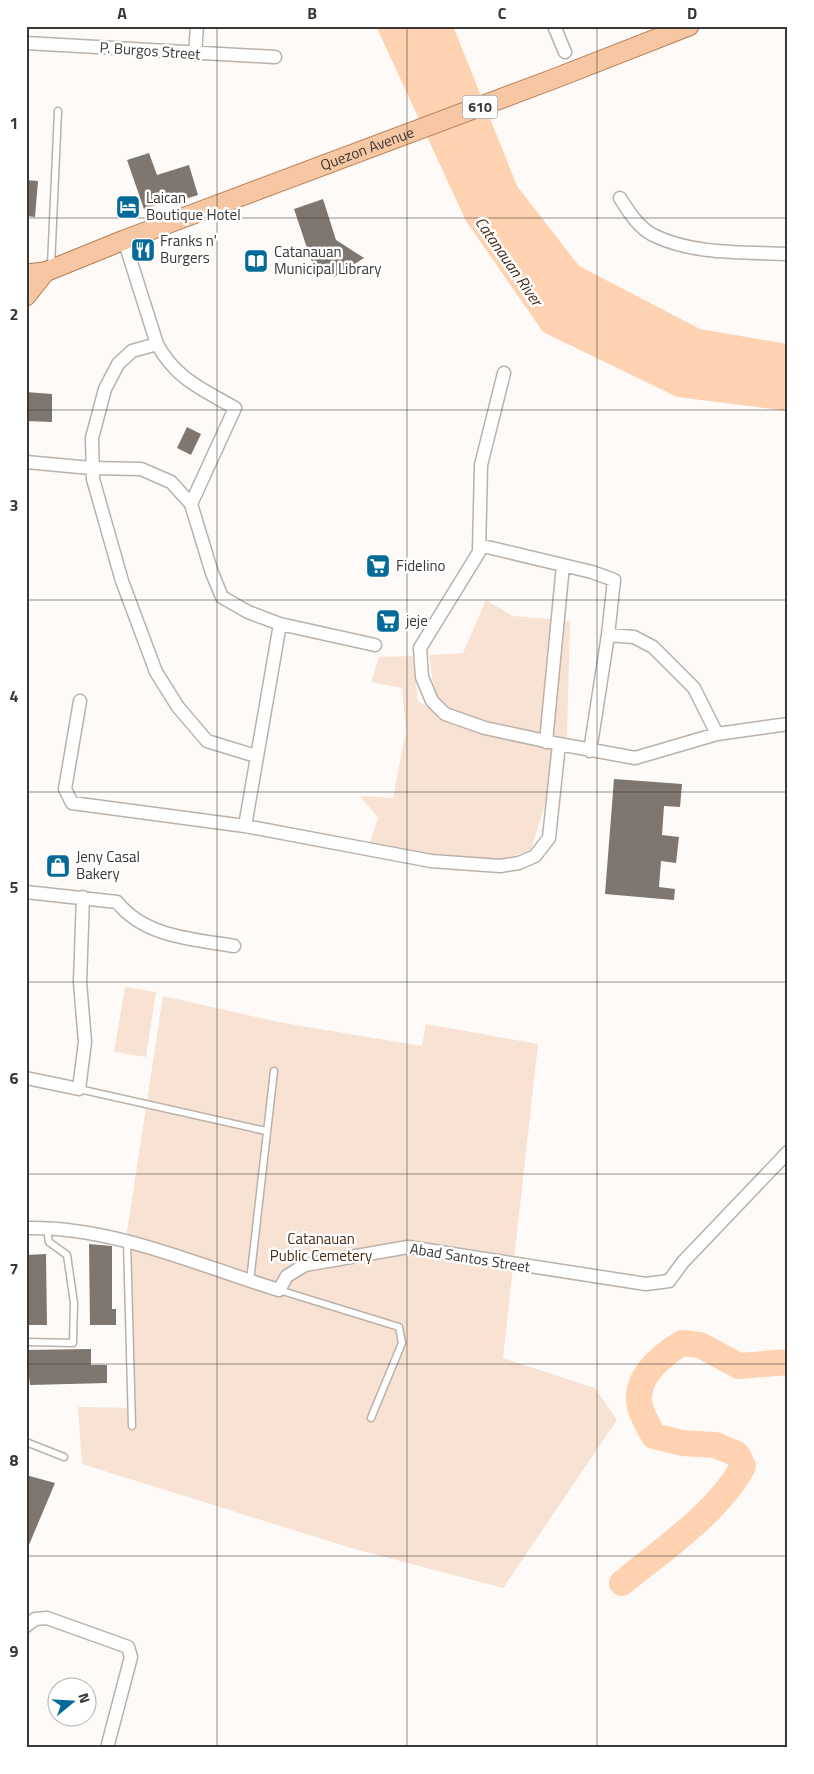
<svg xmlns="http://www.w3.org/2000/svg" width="814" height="1774" font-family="'Titillium Web',sans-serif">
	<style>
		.green { fill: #f8e2d3 }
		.water { fill: #ffd2b2 }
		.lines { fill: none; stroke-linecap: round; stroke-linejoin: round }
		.river { stroke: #ffd2b2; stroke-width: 26 }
		.building { fill: #807670 }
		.lane-casing { stroke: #bab1aa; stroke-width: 9 }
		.street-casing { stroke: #bab1aa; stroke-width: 15 }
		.primary-casing { stroke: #b17d54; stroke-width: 21 }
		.lane { stroke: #fff; stroke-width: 6 }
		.street { stroke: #fff; stroke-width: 12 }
		.primary { stroke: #f7c7a3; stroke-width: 19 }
		.grid { fill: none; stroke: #3b3734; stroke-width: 1; stroke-opacity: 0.55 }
		.labels { text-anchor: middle; stroke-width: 5; stroke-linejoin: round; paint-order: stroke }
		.shield { fill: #fff; stroke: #767371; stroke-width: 1 }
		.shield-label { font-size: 14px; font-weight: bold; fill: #3b3734 }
		.street-label { font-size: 15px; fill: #3b3734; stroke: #fff }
		.poi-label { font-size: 15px; fill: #3b3734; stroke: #fff; text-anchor: start }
		.park-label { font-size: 15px; fill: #4b2d16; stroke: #fff }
		.water-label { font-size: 16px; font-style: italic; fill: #4c2e17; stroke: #fff }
		.neatline { fill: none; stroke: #3b3734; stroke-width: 2 }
		.grid-label { font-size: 16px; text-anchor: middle; font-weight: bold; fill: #3b3734 }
	</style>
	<rect width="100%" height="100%" fill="#fefaf7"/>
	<path class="green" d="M 486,600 L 513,616 L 570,621 L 567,738 L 445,714 L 434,689 L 429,655 L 463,653 Z
		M 413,656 L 418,701 L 454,725 L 553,748 L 546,801 L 531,850 L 497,861 L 431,857 L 369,846 L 378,818 L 360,796 L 393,798 L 406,731 L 402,688 L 371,682 L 379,657 Z
		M 125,987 L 156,992 L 146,1057 L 114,1052 Z
		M 163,996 L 278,1022 L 422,1046 L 426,1024 L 538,1044 L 503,1358 L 595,1388 L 617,1420 L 503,1588 L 351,1548 L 82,1464 L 78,1407 L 134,1408 L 125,1245 Z"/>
	<path class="water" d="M 376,26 L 453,26 L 517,186 L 579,266 L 700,329 L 788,344 L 788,411 L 677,397 L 543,332 L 466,221 Z"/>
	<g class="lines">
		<path class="river" d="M 622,1583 C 662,1550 719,1512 743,1466 L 737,1454 L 715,1445 L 682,1443 L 654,1436 C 649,1427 643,1417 640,1407 C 633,1378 661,1356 682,1343 L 700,1345 L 739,1366 L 788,1362"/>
	</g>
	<path class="building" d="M 149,153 L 157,175 L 189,165 L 198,195 L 169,204 L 168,201 L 144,209 L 127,160 Z
		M 26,180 L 38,181 L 35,217 L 26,216 Z
		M 323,199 L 336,240 L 364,258 L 334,277 L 311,260 L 294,209 Z
		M 26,392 L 52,394 L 52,422 L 26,421 Z
		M 187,427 L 201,434 L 191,455 L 177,448 Z
		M 614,779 L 682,784 L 680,807 L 664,806 L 662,835 L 679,837 L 676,863 L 661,861 L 659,887 L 675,889 L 674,900 L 605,894 Z
		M 89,1244 L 112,1246 L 112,1309 L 116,1309 L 116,1325 L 90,1325 Z
		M 46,1254 L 47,1325 L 26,1325 L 26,1255 Z
		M 91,1349 L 91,1365 L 107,1365 L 107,1383 L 30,1385 L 26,1350 Z
		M 26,1475 L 55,1483 L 26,1552 Z"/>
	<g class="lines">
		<defs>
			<path id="lane" d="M 51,266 L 58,111
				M 79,1089 L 266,1131
				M 127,1241 L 132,1426
				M 250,1281 L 274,1071
				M 279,1290 L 399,1327 L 402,1343 L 371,1418
				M 26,1342 L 73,1343 L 74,1303 L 67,1255 L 49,1242 L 47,1229
				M 26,1442 L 64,1457"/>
			<path id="street" d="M 554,26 L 565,52
				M 26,43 L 275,57
				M 195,54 L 197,26
				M 620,198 C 629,212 638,227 653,235 C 693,255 744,252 788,254
				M 124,240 L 157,344 C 176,379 202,389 235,408 L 191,504
				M 157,344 L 132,351 L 118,364 L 105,389 L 92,438 L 93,479 L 122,581 L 156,672 L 178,707 L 207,741 L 256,756
				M 26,462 L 91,468 L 141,469 L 171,482 L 191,504 L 212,573 L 222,597 L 248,612 L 280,624 L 375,645
				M 479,545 L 592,572 L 614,580 L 608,635 L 590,751
				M 608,635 L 634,637 L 653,647 L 694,688 L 717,734
				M 80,701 L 65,789 L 72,803 L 245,826 L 431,861 L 500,866 L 519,863 L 535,856 L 549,838 L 559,744 L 485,728 L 445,714 L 432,701 L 422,677 L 420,648 L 479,552 L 481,465 L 504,373
				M 546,742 L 563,565
				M 559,744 L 635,758 L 717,734 L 788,724
				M 245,826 L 280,624
				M 26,892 L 117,902 C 145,937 192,939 234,946
				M 26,1078 L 79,1089 L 85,1042 L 80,982 L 83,897
				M 26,1228 C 113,1226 197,1265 279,1290 L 287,1276 L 305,1265 L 408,1247 L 646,1284 L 669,1281 L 683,1262 L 788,1152
				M 26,1626 L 35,1619 L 47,1618 L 128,1647 L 131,1657 L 107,1748"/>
			<g id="primary">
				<path id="s1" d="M 26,274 L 45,272 L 124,240 L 556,78 L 689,26"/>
				<path d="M 26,296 L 45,272"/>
			</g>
		</defs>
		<use href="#lane" class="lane-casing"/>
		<use href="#street" class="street-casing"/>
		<use href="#primary" class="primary-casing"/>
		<use href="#lane" class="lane"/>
		<use href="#street" class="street"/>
		<use href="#primary" class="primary"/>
	</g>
	<path class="grid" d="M 217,26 L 217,1748M 407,26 L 407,1748M 597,26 L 597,1748M 26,218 L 788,218M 26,410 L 788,410M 26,600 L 788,600M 26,792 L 788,792M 26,982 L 788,982M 26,1174 L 788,1174M 26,1364 L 788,1364M 26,1556 L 788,1556"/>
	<defs>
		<symbol id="hotel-square" viewBox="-11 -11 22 22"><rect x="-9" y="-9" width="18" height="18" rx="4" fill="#046b99" stroke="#fff"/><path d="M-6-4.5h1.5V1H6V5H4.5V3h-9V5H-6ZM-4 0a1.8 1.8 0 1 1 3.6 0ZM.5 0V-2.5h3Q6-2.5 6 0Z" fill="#fff"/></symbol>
		<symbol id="restaurant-square" viewBox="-11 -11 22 22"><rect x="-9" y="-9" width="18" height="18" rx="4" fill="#046b99" stroke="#fff"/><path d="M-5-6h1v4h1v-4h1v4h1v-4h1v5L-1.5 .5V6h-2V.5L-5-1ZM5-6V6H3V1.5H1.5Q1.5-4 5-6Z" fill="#fff"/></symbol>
		<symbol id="library-square" viewBox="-11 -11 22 22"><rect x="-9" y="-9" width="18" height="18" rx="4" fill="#046b99" stroke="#fff"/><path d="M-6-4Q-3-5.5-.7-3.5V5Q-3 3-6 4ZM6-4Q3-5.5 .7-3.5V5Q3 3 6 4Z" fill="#fff"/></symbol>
		<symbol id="supermarket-square" viewBox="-11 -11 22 22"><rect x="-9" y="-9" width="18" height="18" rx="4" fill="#046b99" stroke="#fff"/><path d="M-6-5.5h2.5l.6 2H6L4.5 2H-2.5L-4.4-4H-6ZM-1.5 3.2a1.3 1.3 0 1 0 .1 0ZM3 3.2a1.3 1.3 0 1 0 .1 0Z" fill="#fff"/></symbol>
		<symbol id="shop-square" viewBox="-11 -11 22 22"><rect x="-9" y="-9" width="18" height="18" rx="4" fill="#046b99" stroke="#fff"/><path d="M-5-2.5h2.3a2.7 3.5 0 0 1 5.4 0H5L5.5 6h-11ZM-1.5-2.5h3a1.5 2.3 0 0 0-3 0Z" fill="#fff"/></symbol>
	</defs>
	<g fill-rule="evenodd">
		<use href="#hotel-square" x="114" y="193" width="28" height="28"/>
		<use href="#restaurant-square" x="129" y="236" width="28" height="28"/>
		<use href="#library-square" x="242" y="247" width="28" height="28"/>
		<use href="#supermarket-square" x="364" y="552" width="28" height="28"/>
		<use href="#supermarket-square" x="374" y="607" width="28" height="28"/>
		<use href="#shop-square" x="44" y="852" width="28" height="28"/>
	</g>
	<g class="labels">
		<rect class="shield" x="462.5" y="95.5" width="35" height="23" rx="4"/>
		<g class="shield-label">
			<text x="480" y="112">610</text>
		</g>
		<g class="street-label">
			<text transform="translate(150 51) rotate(4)" y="5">P. Burgos Street</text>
			<text dy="5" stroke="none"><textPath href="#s1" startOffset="364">Quezon Avenue</textPath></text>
			<text transform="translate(470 1258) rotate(9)" y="5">Abad Santos Street</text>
		</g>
		<g class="poi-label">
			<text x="146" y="203">Laican<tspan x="146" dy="17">Boutique Hotel</tspan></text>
			<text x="160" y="246">Franks n'<tspan x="160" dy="17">Burgers</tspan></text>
			<text x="274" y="257">Catanauan<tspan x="274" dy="17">Municipal Library</tspan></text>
			<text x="396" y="571">Fidelino</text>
			<text x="406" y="626">jeje</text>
			<text x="76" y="862">Jeny Casal<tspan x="76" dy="17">Bakery</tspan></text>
		</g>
		<g class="park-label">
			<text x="321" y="1244">Catanauan<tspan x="321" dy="17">Public Cemetery</tspan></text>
		</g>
		<g class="water-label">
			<text transform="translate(509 261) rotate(55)" y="6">Catanauan River</text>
		</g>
	</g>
	<rect width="814" height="1774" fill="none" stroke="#ffffff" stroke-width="55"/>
	<g transform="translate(72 1702) rotate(72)"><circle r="24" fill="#ffffff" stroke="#b1afae"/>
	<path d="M0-4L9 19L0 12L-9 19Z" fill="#046b99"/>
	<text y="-8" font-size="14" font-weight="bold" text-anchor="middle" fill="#3b3734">N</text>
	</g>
	<rect x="28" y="28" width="758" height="1718" class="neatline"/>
	<g class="grid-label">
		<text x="122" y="19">A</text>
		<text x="312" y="19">B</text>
		<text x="502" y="19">C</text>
		<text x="692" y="19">D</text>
		<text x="14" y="129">1</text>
		<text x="14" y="320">2</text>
		<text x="14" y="511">3</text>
		<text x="14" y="702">4</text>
		<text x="14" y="893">5</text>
		<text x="14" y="1084">6</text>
		<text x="14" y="1275">7</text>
		<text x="14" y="1466">8</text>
		<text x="14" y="1657">9</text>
	</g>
</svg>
